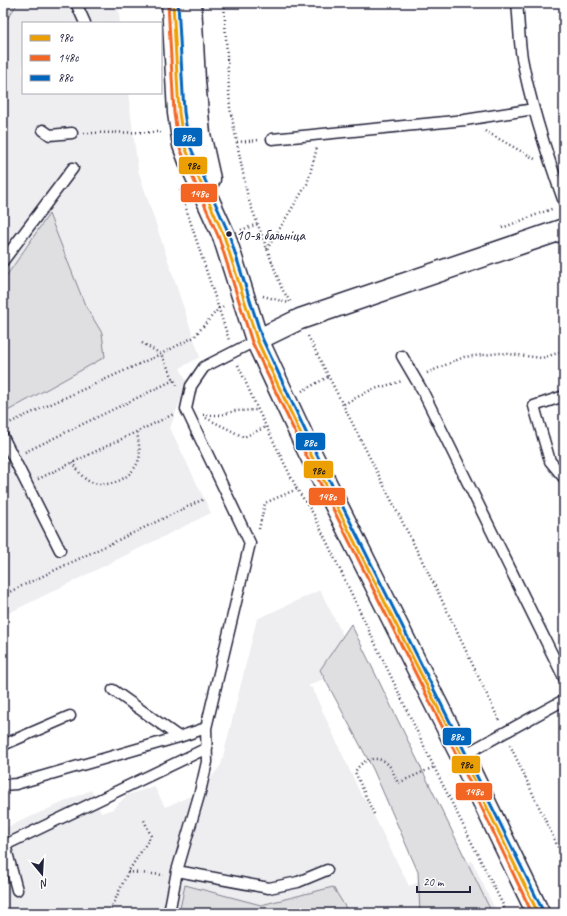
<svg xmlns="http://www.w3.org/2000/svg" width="567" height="916" font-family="Caveat,sans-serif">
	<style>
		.built { fill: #eeeef1 }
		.green { fill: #dfdfe2; stroke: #80808e }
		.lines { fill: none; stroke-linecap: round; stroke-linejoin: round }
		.lane-casing { stroke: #22223b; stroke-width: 13 }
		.street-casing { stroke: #22223b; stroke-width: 23 }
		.secondary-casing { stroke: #22223b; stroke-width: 25 }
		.path { stroke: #22223b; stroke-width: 2.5; stroke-dasharray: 1 3; stroke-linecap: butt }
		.lane { stroke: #fff; stroke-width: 10 }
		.street { stroke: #fff; stroke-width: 20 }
		.secondary { stroke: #fff; stroke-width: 22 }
		.bus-1-casing { stroke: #fff; stroke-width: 6 }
		.bus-2-casing { stroke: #fff; stroke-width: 6 }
		.bus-3-casing { stroke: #fff; stroke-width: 6 }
		.bus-1 { stroke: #ec9f03; stroke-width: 3 }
		.bus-2 { stroke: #f26522; stroke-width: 3 }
		.bus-3 { stroke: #0065bd; stroke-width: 3 }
		.bus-dot { fill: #22223b; stroke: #fff; stroke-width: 1.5 }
		.labels { text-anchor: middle; stroke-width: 3.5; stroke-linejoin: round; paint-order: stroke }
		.bus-label { font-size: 15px; fill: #22223b; stroke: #fff; text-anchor: start }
		.line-badge { stroke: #fff; stroke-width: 1.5 }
		.badge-label { font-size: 11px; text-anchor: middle; font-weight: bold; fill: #fff }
		.pale-badge-label { font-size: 11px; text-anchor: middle; font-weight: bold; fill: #111 }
	</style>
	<rect width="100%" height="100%" fill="#fff"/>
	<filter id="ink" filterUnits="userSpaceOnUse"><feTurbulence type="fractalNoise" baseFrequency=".025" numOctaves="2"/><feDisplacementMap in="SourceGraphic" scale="8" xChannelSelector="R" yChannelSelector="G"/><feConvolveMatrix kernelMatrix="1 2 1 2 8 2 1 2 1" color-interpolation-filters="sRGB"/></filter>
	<g filter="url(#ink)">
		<path class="built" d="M 3,3 L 118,3 L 120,23 L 23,23 L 23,93 L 128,93 L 138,170 L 200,357 L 180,368 L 187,382 L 170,428 L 211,513 L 3,616 Z
			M 320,590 L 357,663 L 308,686 L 312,688 L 361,795 L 367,802 L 409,886 L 472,861 L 497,913 L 3,913 L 3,829 L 91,790 L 101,813 L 113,809 L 127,795 L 154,786 L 165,807 L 200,792 L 221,765 L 257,619 Z"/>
		<path class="green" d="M 3,3 L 18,3 L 3,25 Z
			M 49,214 L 85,305 L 102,333 L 105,357 L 4,413 L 3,281 Z
			M 351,624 L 492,913 L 420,913 L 418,872 L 373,769 L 320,670 Z
			M 185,885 L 261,905 L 333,887 L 349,913 L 179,913 Z"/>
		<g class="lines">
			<defs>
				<path id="lane" d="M 76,3 L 85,23
					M 517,3 C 519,21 519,40 522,58 C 531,107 547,155 564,202
					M 43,130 L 50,135 L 72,133
					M 272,139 L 465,120 L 534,109
					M 3,261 L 73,168
					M 402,356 L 423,392 L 564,678
					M 564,396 L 534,406 L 550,461 L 564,478
					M 3,437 L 60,550
					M 113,690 L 179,737
					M 3,745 L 70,716
					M 462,756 L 564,700
					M 3,785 L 16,784 L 179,737 L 206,728
					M 5,845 L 17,890
					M 3,846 L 207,748
					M 177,871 L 269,888 L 298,882 L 327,870
					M 169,913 L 177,871 L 200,792 L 207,762 L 206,728 L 250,543 L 186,409 L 191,386 L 204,367 L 257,340"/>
				<path id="street" d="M 257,340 L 300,319 L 564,229"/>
				<path id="secondary" d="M 173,3 L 179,113 L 184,145 L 190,161 L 224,236 L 257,340 L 306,445 L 462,756 L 538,913
					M 190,3 L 194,81 L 199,134 L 209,179"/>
			</defs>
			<use href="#lane" class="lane-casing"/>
			<use href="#street" class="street-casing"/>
			<use href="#secondary" class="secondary-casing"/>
			<path class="path" d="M 224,3 L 230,108 L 248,198 L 282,289 L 291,303
				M 485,131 L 535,159
				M 84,133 L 162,132
				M 237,142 L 259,140
				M 180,190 L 229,340
				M 502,228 L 554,208
				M 241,230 L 258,224
				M 267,249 L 307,184 L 317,148
				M 263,296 L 289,303
				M 308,336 L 438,592 L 499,720
				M 142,343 L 161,354 L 177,386
				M 238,365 L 258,410 L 297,489 L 314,515 L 434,767 L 507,913
				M 427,373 L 464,357 L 501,353 L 542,358 L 564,351
				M 302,391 L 328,377
				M 344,404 L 371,390 L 402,381
				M 203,415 L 220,415 L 235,411 L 258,410
				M 206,418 L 244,437 L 266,427
				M 7,424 L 161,354 L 194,337 L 219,308 L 225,306
				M 25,452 L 174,380
				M 73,462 C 78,470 82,479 91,482 C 110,489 133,478 139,459 C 141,454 138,439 137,432
				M 38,479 L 174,414
				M 259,529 L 265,503 L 297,489
				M 3,595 L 204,499
				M 510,745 L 564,860
				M 374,814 L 355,772 C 362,758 381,753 391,768 C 394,773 395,778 398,783 L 434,767
				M 128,872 L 164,875
				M 109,913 L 128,872 L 151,836 L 143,818"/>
			<use href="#lane" class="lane"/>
			<use href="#street" class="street"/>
			<use href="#secondary" class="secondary"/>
			<defs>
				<path id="bus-1" d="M 173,3 L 179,113 L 184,145 L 224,236 L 257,340 L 306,445 L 462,756 L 538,913"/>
				<path id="bus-2" d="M 168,3 L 174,113 L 179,146 L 219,238 L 252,342 L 302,447 L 458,758 L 532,913"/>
				<path id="bus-3" d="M 178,3 L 184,112 L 189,144 L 229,234 L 262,338 L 311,443 L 466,754 L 543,911"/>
			</defs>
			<use href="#bus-1" class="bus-1-casing"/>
			<use href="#bus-2" class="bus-2-casing"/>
			<use href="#bus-3" class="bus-3-casing"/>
			<use href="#bus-1" class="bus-1"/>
			<use href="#bus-2" class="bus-2"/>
			<use href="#bus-3" class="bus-3"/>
		</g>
	</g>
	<circle class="bus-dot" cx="229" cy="234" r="3.5"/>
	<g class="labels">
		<g class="bus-label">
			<text x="236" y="240">10-я бальніца</text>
		</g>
	</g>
	<g class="line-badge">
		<rect x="173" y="127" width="30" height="20" rx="4" fill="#0065bd"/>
		<rect x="178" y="156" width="30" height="19" rx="4" fill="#ec9f03"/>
		<rect x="180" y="183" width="38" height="20" rx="4" fill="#f26522"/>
		<rect x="295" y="432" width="31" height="19" rx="4" fill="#0065bd"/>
		<rect x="303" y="460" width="31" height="19" rx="4" fill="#ec9f03"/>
		<rect x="308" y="487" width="38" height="19" rx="4" fill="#f26522"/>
		<rect x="442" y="727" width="30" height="19" rx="4" fill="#0065bd"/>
		<rect x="451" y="755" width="30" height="19" rx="4" fill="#ec9f03"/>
		<rect x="455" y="782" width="38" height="19" rx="4" fill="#f26522"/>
	</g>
	<g class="badge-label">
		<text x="188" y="141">88с</text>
		<text x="199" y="197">148с</text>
		<text x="310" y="446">88с</text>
		<text x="327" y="500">148с</text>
		<text x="457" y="740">88с</text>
		<text x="474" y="795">148с</text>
	</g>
	<g class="pale-badge-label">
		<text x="193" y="169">98с</text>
		<text x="318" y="474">98с</text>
		<text x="466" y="768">98с</text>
	</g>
	<rect width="567" height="916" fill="none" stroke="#fff" stroke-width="16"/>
	<rect x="8" y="8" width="551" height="900" fill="none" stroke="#22223b" stroke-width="1.5" filter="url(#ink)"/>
	<rect x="22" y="22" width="140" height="72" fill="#ffffff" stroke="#a7a7b1"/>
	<rect x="30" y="35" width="20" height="6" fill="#ec9f03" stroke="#a7a7b1"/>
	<text x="58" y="42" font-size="12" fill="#22223b">98с</text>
	<rect x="30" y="55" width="20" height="6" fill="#f26522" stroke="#a7a7b1"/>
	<text x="58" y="62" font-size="12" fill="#22223b">148с</text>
	<rect x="30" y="75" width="20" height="6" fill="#0065bd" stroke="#a7a7b1"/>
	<text x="58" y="82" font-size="12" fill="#22223b">88с</text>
	<g transform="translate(42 874) rotate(162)" stroke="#ffffff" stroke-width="3" paint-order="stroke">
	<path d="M0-3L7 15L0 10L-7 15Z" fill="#22223b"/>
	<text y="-6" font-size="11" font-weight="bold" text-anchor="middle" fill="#22223b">N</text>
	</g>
	<path d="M417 886v6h53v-6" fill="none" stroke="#22223b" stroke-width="2"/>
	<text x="423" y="886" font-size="12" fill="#22223b" stroke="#ffffff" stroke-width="3" paint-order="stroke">20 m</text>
</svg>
